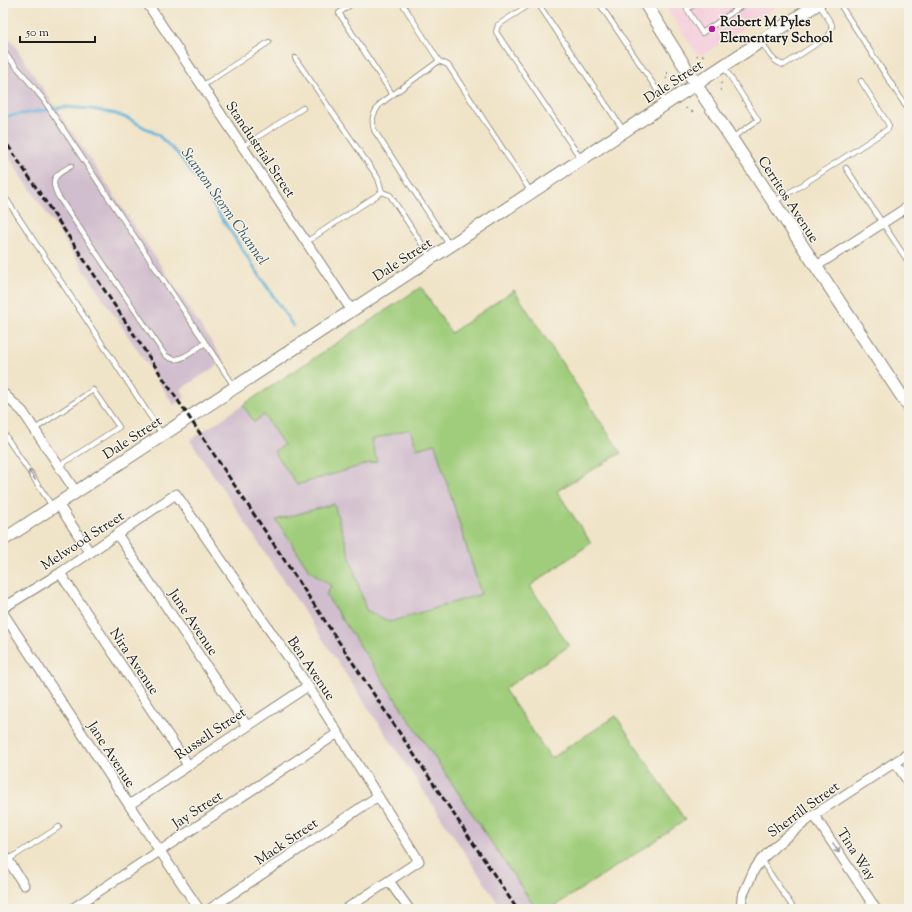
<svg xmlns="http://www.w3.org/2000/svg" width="912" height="912" font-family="'Sorts Mill Goudy',serif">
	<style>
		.built { fill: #f4cfdd }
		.industrial { fill: #d0bdcd }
		.green { fill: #a0cd7b; stroke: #5e744c }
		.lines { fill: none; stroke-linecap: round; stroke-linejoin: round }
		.stream { stroke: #5cb2d8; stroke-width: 3 }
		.service-casing { stroke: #868072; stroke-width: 6 }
		.minor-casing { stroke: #868072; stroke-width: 11 }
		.tertiary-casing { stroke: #868072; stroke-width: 14 }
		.path { stroke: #868072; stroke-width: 2; stroke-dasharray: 1 3; stroke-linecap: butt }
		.service { stroke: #fff; stroke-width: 4.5 }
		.minor { stroke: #fff; stroke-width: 9 }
		.tertiary { stroke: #fff; stroke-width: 12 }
		.rail { stroke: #1c1c1c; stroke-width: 3; stroke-dasharray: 6 3; stroke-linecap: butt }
		.oneway { stroke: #999 }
		.poi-dot { fill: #b5179e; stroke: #f7f3e8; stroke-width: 1.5 }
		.labels { text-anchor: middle; stroke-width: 3; stroke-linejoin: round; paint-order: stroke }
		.poi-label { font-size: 14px; font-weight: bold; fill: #1c1c1c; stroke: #f7f3e8; text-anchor: start }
		.street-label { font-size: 14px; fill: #1c1c1c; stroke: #f7f3e8 }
		.water-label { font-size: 15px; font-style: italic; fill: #365867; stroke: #f7f3e8 }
	</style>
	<rect width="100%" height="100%" fill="#f7f3e8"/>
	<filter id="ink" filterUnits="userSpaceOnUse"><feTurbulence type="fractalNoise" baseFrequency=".025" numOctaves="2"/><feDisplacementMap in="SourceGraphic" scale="8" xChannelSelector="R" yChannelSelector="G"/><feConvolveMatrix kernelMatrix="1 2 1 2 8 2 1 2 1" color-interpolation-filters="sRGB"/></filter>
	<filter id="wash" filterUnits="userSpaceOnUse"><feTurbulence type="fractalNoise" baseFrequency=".012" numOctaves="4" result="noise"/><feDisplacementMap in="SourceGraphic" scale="16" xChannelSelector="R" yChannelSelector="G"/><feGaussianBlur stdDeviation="0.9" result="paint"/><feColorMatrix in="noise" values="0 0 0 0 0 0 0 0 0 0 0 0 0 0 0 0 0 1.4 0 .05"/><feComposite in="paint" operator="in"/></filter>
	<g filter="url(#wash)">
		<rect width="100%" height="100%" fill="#f0e4c8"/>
		<path class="built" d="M 663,3 L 782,3 L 702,55 L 697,54 Z"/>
		<path class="industrial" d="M 3,28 L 224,361 L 181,389 L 185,397 L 174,405 L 3,148 Z
			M 243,405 L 254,421 L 264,415 L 284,445 L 274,451 L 376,461 L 370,440 L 410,429 L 435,444 L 482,594 L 390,622 L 366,610 L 334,504 L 276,521 L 310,571 L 331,587 L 326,595 L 536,909 L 502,909 L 190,440 Z"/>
		<path class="green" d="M 421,287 L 451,333 L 514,290 L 621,453 L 557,491 L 591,543 L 530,586 L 569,646 L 504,689 L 551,758 L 616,716 L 685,820 L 654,842 L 550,909 L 536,909 L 326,595 L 331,586 L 310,571 L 276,520 L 334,504 L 366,610 L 390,622 L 481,594 L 435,444 L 417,449 L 410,429 L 371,440 L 377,461 L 297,485 L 274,451 L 284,445 L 264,415 L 254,422 L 243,405 Z"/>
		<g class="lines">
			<path class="stream" d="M 3,117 L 65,107 L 91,109 L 116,114 L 129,119 L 158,135 L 178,154 L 190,170 L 293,326"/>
		</g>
	</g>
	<g filter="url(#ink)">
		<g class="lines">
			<defs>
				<path id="service" d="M 353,3 L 339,13 L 392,94
					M 402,3 L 439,61
					M 532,3 L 498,25 L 496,32 L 581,159
					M 540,3 L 539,5 L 624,131
					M 599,3 L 666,103
					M 697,3 L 687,9 L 702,33 L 746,3
					M 839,3 L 909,111
					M 762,42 C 768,52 772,62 784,65 L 824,39 L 830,34 L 832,25 L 819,4
					M 3,49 L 7,56 L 22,73 L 43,99 L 234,386
					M 295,58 L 378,178 L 382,192
					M 724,67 L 758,120 L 732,138
					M 202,86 L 269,42
					M 242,147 L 303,108
					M 71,166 C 56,175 49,177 58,196 L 165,355 C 168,357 170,359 174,359 C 183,361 197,348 205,343
					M 846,168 L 909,263
					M 3,194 L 162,434
					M 775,201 L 802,185 L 888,129 L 889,126 L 887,122 L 861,81
					M 306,242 L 382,192 L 390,195 L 431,258
					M 450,246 L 374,130 C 371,118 373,114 380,104 L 439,61 L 448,65 L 531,192
					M 35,429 L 93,390 L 119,427 L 59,466
					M 3,432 L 52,506
					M 8,860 L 59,827
					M 761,860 L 794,909"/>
				<path id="minor" d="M 147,3 L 352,311
					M 815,267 L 909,206
					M 3,393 L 23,412 L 76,492
					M 58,504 L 90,553
					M 117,534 L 247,726
					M 60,573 L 188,765
					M 3,608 L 60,573 L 176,494 L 308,686 L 419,861 L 346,909
					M 3,613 L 129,805 L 199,909
					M 895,762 L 909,783
					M 129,805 L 308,686
					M 814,815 L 876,909
					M 3,852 L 24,885
					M 389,881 L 409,909
					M 72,909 L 338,733
					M 210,909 L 378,796
					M 741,909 L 742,897 L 754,870 L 761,860 L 775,846 L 814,815 L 909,753"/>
				<path id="tertiary" d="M 645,3 L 706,100 L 909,407
					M 3,540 L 819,3"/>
			</defs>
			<use href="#service" class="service-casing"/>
			<use href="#minor" class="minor-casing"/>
			<use href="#tertiary" class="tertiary-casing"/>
			<path class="path" d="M 703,55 L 704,58
				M 697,56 L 698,55
				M 667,73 L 669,73
				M 666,78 L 668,80
				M 721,83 L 723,85
				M 720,90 L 722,89
				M 686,108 L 688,111
				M 692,112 L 693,109"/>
			<use href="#service" class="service"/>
			<use href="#minor" class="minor"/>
			<use href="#tertiary" class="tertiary"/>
			<path class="rail" d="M 3,138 L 517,909"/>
		</g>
		<defs><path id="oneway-shaft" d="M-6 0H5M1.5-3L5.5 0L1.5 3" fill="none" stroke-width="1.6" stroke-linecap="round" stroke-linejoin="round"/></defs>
		<g class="oneway">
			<use href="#oneway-shaft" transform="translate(32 475) rotate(-124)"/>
			<use href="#oneway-shaft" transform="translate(836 848) rotate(57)"/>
		</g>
	</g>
	<circle class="poi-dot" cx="712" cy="29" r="4"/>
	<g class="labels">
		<g class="poi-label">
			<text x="720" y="26">Robert M Pyles<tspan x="720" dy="16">Elementary School</tspan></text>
		</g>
		<g class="street-label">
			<text transform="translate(673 81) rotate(-33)" y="5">Dale Street</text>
			<text transform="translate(261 149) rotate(56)" y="5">Standustrial Street</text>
			<text transform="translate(789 199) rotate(57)" y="5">Cerritos Avenue</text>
			<text transform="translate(402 259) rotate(-33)" y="5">Dale Street</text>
			<text transform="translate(132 437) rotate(-33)" y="5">Dale Street</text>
			<text transform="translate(82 540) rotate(-33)" y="5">Melwood Street</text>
			<text transform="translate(194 622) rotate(56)" y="5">June Avenue</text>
			<text transform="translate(135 661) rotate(56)" y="5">Nira Avenue</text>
			<text transform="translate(312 668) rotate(56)" y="5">Ben Avenue</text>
			<text transform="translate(210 733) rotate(-34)" y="5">Russell Street</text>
			<text transform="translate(112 754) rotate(57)" y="5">Jane Avenue</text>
			<text transform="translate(197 809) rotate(-33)" y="5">Jay Street</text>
			<text transform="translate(803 809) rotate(-36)" y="5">Sherrill Street</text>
			<text transform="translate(286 841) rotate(-34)" y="5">Mack Street</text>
			<text transform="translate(857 854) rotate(57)" y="5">Tina Way</text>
		</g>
		<g class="water-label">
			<text transform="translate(225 206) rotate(55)" y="5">Stanton Storm Channel</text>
		</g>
	</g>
	<rect width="912" height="912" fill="none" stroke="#f7f3e8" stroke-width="16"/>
	<path d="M20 36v6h75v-6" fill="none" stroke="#1c1c1c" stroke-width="2"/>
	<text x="26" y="36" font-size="12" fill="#1c1c1c" stroke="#f7f3e8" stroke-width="3" paint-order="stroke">50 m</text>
</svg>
